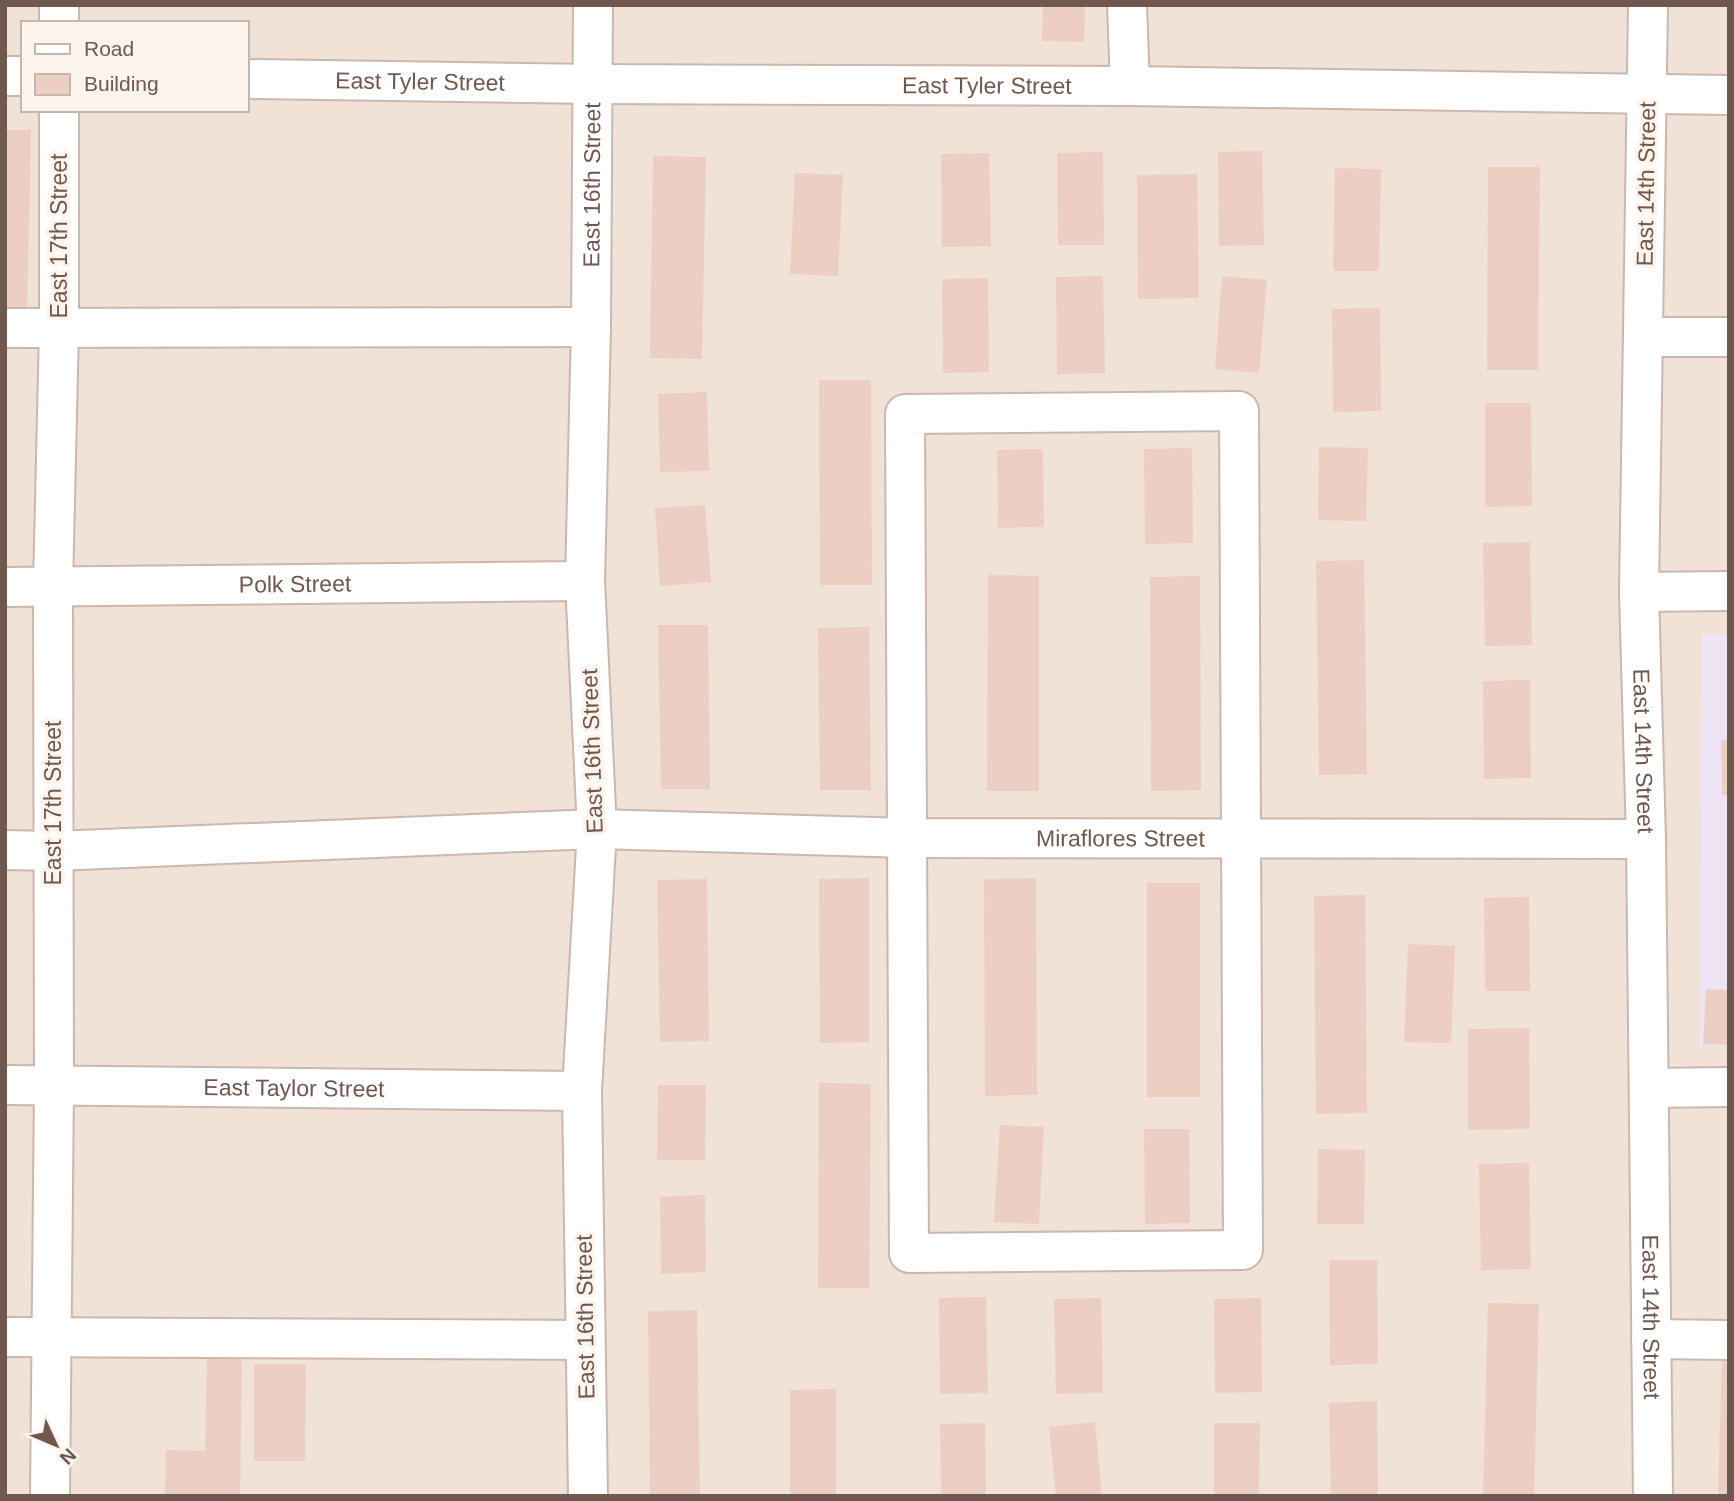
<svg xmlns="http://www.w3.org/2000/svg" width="1734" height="1501" font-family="Arial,sans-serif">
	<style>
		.residential { fill: #f0e2d7; fill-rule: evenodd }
		.education { fill: #eee4f6 }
		.building { fill: #eccfc2 }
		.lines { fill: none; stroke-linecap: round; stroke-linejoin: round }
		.minor-casing { stroke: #cab8af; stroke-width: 42 }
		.minor { stroke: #fff; stroke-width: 38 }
		.labels { text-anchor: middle; stroke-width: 7; stroke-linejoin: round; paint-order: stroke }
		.street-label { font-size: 23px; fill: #70584f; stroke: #fdf5ed }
	</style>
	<rect width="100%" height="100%" fill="#faf1e7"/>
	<path class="residential" d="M 5,5 L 1729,5 L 1729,1496 L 5,1496 ZM 23,23 L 247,23 L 247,110 L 23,110 Z"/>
	<path class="education" d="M 1702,635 L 1729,635 L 1729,1046 L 1700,1046 Z"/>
	<path class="building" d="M 1043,5 L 1085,5 L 1084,42 L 1042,41 Z
		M 5,130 L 31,130 L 27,312 L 5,312 Z
		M 1262,151 L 1264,245 L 1219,246 L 1218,152 Z
		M 1103,152 L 1104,245 L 1058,245 L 1057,153 Z
		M 989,153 L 991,246 L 942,247 L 941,154 Z
		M 653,156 L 706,157 L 702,359 L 650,358 Z
		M 1488,167 L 1540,167 L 1538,370 L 1487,370 Z
		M 1335,168 L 1381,169 L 1379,271 L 1333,271 Z
		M 795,173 L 843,175 L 838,276 L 790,274 Z
		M 1197,174 L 1199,298 L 1138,299 L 1137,175 Z
		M 1103,276 L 1105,373 L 1057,374 L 1056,277 Z
		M 1222,276 L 1267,280 L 1259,373 L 1215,369 Z
		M 988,278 L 989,372 L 943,373 L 942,279 Z
		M 1380,308 L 1381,411 L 1333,412 L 1332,309 Z
		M 819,380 L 871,380 L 872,585 L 820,585 Z
		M 707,392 L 709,471 L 660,472 L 658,394 Z
		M 1485,403 L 1531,403 L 1532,506 L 1485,507 Z
		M 1319,447 L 1368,448 L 1366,521 L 1318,520 Z
		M 1192,448 L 1193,543 L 1145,544 L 1144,449 Z
		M 1043,449 L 1044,527 L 998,528 L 997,450 Z
		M 705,505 L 711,582 L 660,586 L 655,508 Z
		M 1530,542 L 1532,645 L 1485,646 L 1483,543 Z
		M 1364,560 L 1367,774 L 1319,775 L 1316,561 Z
		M 988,575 L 1039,576 L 1039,791 L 987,791 Z
		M 1200,576 L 1201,790 L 1151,791 L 1150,577 Z
		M 658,625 L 708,625 L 710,789 L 661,789 Z
		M 869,627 L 871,790 L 820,790 L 818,628 Z
		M 1530,680 L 1531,778 L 1484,779 L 1483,681 Z
		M 1721,740 L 1729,740 L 1729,795 L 1722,795 Z
		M 869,878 L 869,1042 L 820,1043 L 819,879 Z
		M 1036,878 L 1037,1095 L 985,1096 L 984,879 Z
		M 707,879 L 709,1041 L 660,1042 L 657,880 Z
		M 1147,883 L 1200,883 L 1200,1097 L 1147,1097 Z
		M 1365,895 L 1367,1113 L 1316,1114 L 1314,896 Z
		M 1529,897 L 1530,991 L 1485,991 L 1484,898 Z
		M 1408,944 L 1455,946 L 1451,1043 L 1404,1042 Z
		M 1706,989 L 1729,990 L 1729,1045 L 1703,1044 Z
		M 1529,1028 L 1530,1129 L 1468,1130 L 1468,1029 Z
		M 819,1083 L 871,1084 L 869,1288 L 818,1288 Z
		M 658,1085 L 706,1085 L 705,1160 L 657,1160 Z
		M 1000,1125 L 1044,1127 L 1039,1224 L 994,1222 Z
		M 1144,1129 L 1189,1129 L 1190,1223 L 1145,1224 Z
		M 1318,1149 L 1365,1150 L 1364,1224 L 1317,1224 Z
		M 1529,1163 L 1531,1269 L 1481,1270 L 1479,1164 Z
		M 705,1195 L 706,1272 L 661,1274 L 660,1197 Z
		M 1329,1260 L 1377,1260 L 1378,1364 L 1330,1365 Z
		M 986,1297 L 988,1393 L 940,1394 L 939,1298 Z
		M 1101,1298 L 1103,1393 L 1056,1394 L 1054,1299 Z
		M 1261,1298 L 1262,1392 L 1215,1393 L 1214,1299 Z
		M 1488,1303 L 1539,1304 L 1534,1496 L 1483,1496 Z
		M 697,1310 L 700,1496 L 650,1496 L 648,1311 Z
		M 1722,1355 L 1729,1355 L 1729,1496 L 1718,1496 Z
		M 207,1357 L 242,1358 L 240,1496 L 165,1496 L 166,1450 L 205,1451 Z
		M 254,1364 L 306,1364 L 305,1461 L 254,1461 Z
		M 836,1389 L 836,1494 L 790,1495 L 790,1390 Z
		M 1377,1401 L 1378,1496 L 1331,1496 L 1329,1403 Z
		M 1095,1422 L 1102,1496 L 1056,1496 L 1049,1427 Z
		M 985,1423 L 986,1496 L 941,1496 L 940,1424 Z
		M 1214,1423 L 1260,1423 L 1259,1496 L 1214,1496 Z"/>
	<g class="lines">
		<defs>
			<g id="minor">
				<path d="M 1127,5 L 1130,86"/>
				<path id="s1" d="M 1648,5 L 1639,592 L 1646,839 L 1653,1496"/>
				<path d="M 59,23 L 59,5"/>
				<path d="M 5,76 L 23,76"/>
				<path id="s2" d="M 247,79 L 594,84 L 1130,86 L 1729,95"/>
				<path d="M 5,328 L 591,327"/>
				<path d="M 1643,337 L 1729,337"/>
				<path d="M 1239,411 L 1243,1250 L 909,1253 L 905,414 Z"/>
				<path id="s3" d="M 5,587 L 585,581"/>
				<path d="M 1639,592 L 1729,591"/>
				<path id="s4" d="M 5,850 L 54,851 L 597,829 L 907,838 L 1646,839"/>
				<path id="s5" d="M 5,1085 L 582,1091"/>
				<path d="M 1649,1088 L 1729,1087"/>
				<path d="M 5,1337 L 585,1340"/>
				<path d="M 1651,1339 L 1729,1340"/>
				<path d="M 50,1496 L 54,1086 L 53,587 L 59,328 L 59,110"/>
				<path id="s6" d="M 588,1496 L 582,1091 L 597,829 L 585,581 L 591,327 L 593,5"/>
			</g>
		</defs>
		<use href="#minor" class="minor-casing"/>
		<use href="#minor" class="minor"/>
	</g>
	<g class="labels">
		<g class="street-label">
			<text dy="8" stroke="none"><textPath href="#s2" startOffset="173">East Tyler Street</textPath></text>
			<text dy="8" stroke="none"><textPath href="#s2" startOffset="740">East Tyler Street</textPath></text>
			<text dy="8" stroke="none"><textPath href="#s6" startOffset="1312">East 16th Street</textPath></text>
			<text transform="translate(1646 184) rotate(-89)" y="8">East 14th Street</text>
			<text transform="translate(59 236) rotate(-90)" y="8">East 17th Street</text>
			<text dy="8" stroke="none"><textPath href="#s3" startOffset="290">Polk Street</textPath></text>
			<text dy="8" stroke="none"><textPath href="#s1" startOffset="746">East 14th Street</textPath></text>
			<text transform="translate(592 751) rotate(-92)" y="8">East 16th Street</text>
			<text transform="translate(53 803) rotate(-90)" y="8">East 17th Street</text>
			<text dy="8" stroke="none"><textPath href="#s4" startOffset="1116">Miraflores Street</textPath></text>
			<text dy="8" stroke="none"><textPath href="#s5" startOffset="289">East Taylor Street</textPath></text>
			<text transform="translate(585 1317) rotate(-91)" y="8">East 16th Street</text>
			<text dy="8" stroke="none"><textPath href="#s1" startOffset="1312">East 14th Street</textPath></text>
		</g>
	</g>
	<rect width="1734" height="1501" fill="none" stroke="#70584f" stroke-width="14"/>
	<rect x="21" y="21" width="228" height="91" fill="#fdf5ed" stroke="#c5b6ae" stroke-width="2"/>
	<rect x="35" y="44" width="35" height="10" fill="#ffffff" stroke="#c5b6ae" stroke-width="2"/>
	<text x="84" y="56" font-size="21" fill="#70584f">Road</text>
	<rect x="35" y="74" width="35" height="21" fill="#eccfc2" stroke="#c5b6ae" stroke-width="2"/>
	<text x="84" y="91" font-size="21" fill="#70584f">Building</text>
	<g transform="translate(56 1445) rotate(134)" stroke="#fdf5ed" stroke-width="5" paint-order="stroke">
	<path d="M0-5L12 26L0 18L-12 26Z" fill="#70584f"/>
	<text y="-10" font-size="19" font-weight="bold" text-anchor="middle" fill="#70584f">N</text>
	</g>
</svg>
